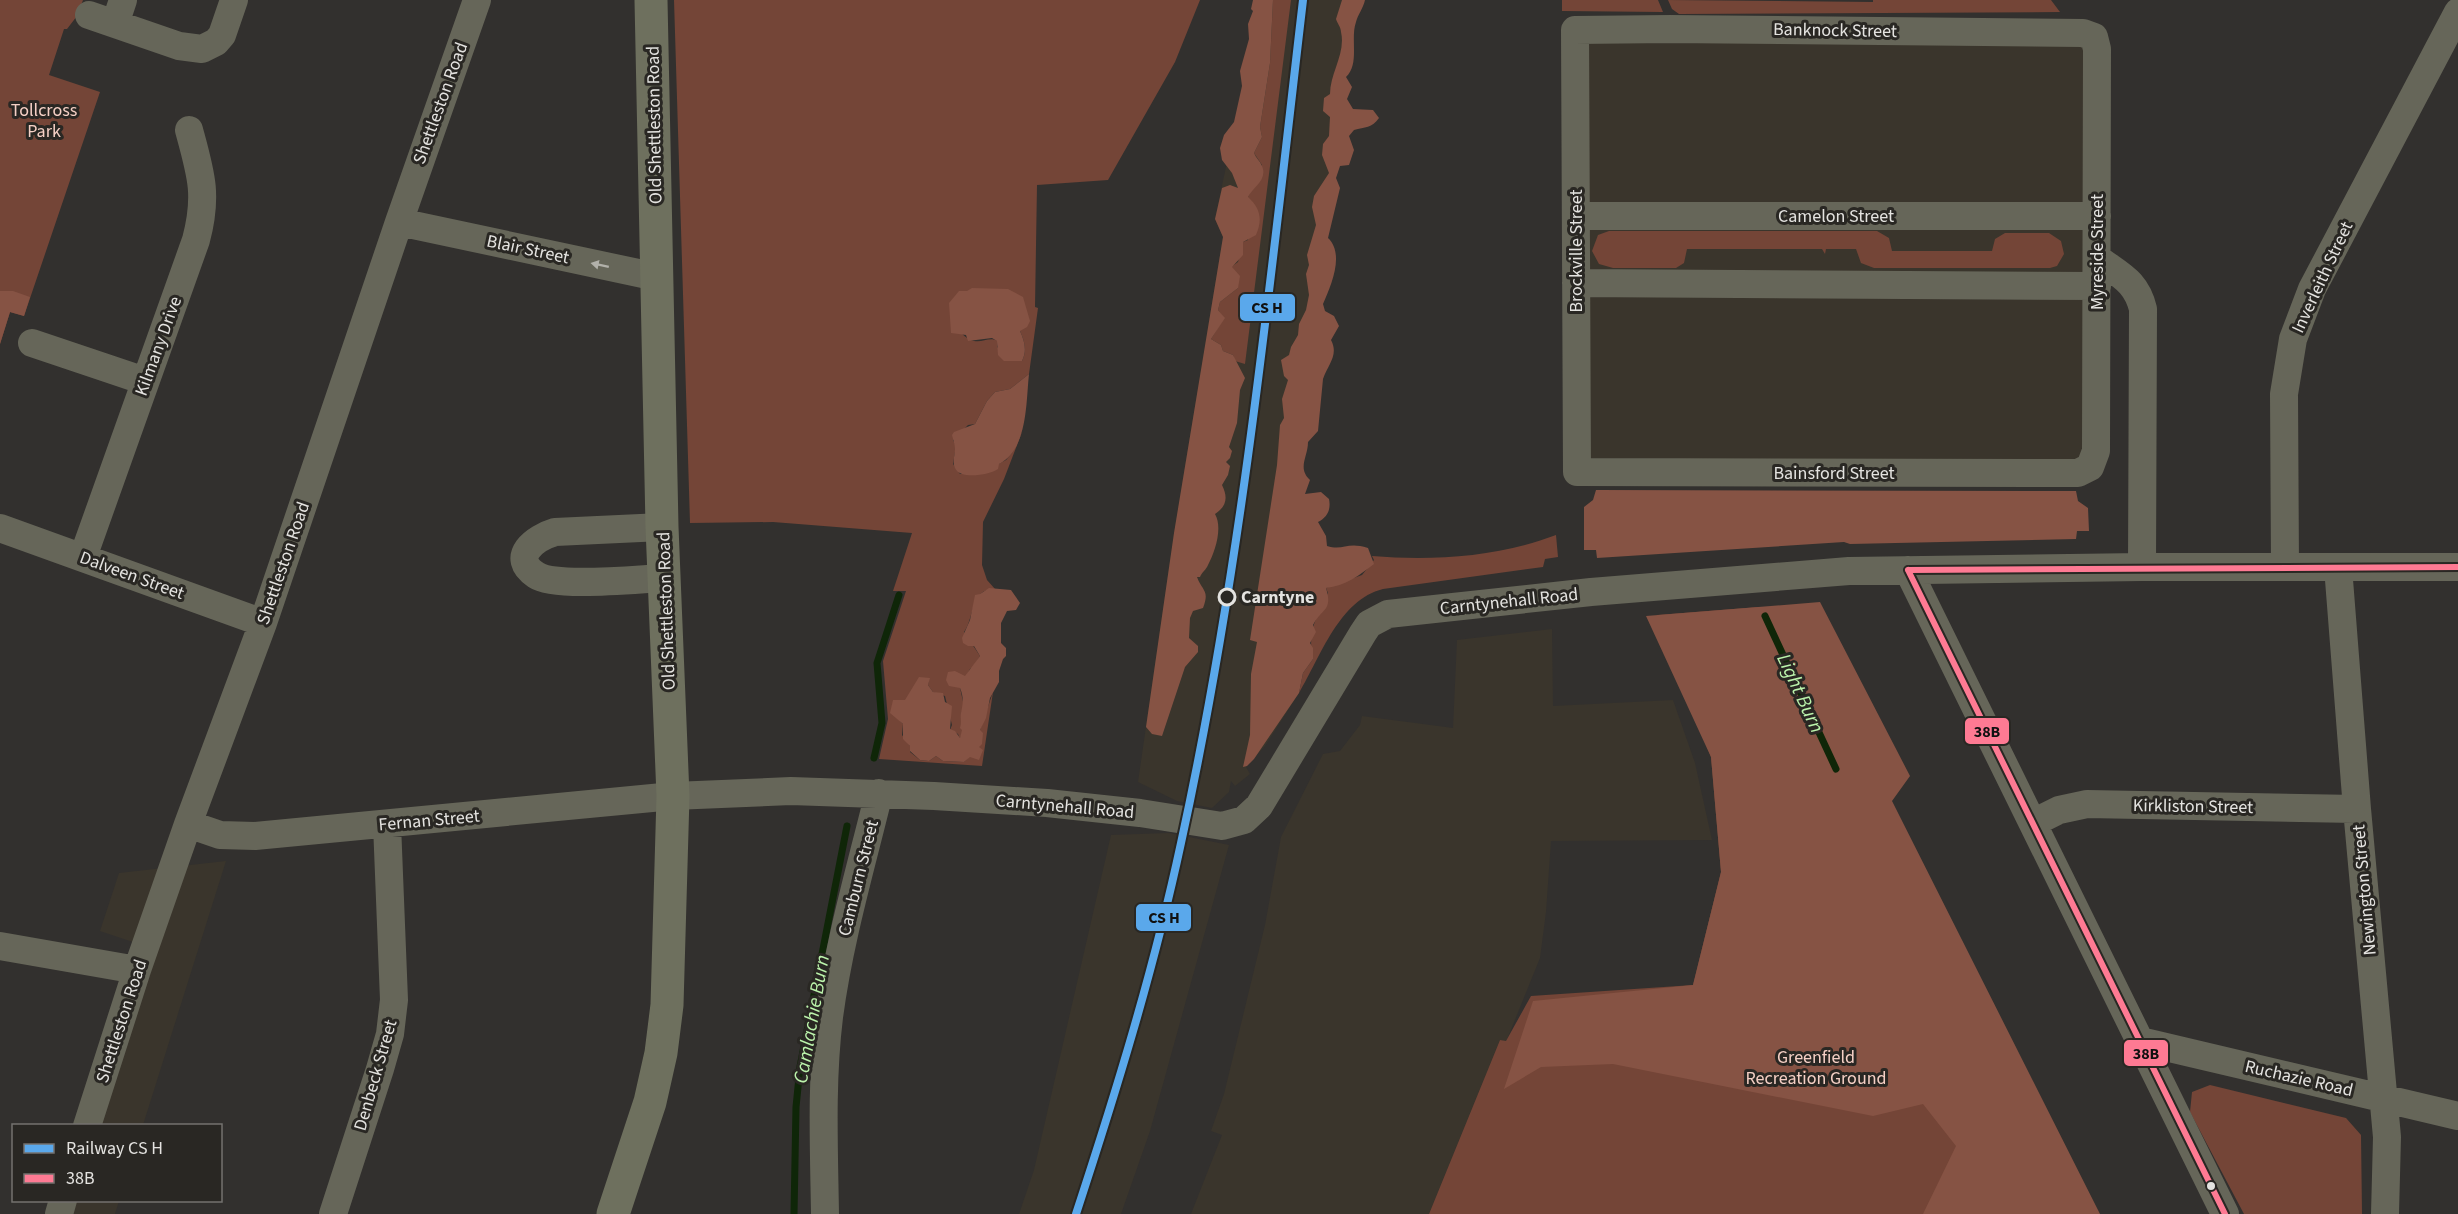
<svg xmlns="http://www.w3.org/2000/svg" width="2458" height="1214" font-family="'Source Sans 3',sans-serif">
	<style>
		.built { fill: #3a352c }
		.green { fill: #744537; fill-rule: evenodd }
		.forest { fill: #865344 }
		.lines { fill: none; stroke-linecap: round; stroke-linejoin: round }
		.stream { stroke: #0f2608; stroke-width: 7 }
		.minor { stroke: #666659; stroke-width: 28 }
		.major { stroke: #6e705e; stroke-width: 33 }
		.bus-1-casing { stroke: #292723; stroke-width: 10 }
		.bus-1 { stroke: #fe7a93; stroke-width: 6 }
		.rail-1-casing { stroke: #292723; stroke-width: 12 }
		.rail-1 { stroke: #5aa8eb; stroke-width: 8 }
		.oneway { fill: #b2b1aa }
		.stop-dot { fill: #292723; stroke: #e4e3e0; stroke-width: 3 }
		.bus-dot { fill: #e4e3e0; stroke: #292723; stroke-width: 2 }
		.labels { text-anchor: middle; stroke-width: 6; stroke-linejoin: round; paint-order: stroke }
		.street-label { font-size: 18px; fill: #e4e3e0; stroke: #292723 }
		.park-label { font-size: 18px; fill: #f5d0c5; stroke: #292723 }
		.stop-label { font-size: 18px; font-weight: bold; fill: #e4e3e0; stroke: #292723; text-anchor: start }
		.water-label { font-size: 20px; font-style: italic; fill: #bcf4ac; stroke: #292723 }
		.line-badge { stroke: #292723; stroke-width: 2 }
		.pale-badge-label { font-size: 16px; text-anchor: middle; font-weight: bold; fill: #111 }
	</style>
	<rect width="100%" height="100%" fill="#32302e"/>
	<path class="built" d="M 1261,0 L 1354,0 L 1313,310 L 1333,332 L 1300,466 L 1299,693 L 1265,746 L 1246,767 L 1250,774 L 1235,786 L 1231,781 L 1229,792 L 1212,808 L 1177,801 L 1138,782 L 1174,533 L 1223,237 L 1215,219 Z
		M 1575,30 L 2083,33 L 2094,459 L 1577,471 Z
		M 1552,629 L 1553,706 L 1673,700 L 1695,763 L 1712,840 L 1551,841 L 1546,912 L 1540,958 L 1506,1042 L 1500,1040 L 1429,1214 L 1191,1214 L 1222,1135 L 1211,1131 L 1224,1094 L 1265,925 L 1281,837 L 1323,754 L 1340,751 L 1360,725 L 1362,716 L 1453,728 L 1457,640 Z
		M 1169,833 L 1229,845 L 1150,1131 L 1121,1214 L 1019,1214 L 1034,1170 L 1111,835 Z
		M 226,861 L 143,1125 L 93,1126 L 148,947 L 100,931 L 119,873 Z
		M 69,1201 L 119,1201 L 115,1214 L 65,1214 Z"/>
	<path class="green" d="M 0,0 L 83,0 L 77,16 L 67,29 L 64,29 L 49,75 L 100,92 L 24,316 L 10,312 L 0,344 Z
		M 674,0 L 1200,0 L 1175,62 L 1108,180 L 1037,185 L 1035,307 L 1038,308 L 1029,374 L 1010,389 L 995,392 L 987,401 L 975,424 L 968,425 L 953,440 L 956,446 L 953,464 L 960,474 L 980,474 L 1006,460 L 1012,453 L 1022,432 L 1004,479 L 983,522 L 982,565 L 987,580 L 995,589 C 970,588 975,617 964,632 L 980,656 L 973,667 L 970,669 L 960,688 L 964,706 L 961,714 L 963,730 L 960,739 L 958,734 L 950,730 L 952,725 L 945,696 L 933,692 L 928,685 L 929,678 C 909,692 906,697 900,721 L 903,724 L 902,735 L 910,746 L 910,752 L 920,760 L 929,761 L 936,756 L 943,761 L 964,762 L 979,747 L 980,730 L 993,692 L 982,766 L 879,759 L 888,719 L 883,661 L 906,591 L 893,591 L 912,533 L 773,522 L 690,523 ZM 950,303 L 1020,331 C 1025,342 1027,351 1022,361 L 1014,361 L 997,347 L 998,341 C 989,336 983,343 974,341 C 959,337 949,317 950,303 Z
		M 1273,0 L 1291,0 L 1245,364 L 1235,361 L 1233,355 L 1223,351 L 1221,345 L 1211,339 L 1224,318 L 1218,310 L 1220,302 L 1238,288 L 1231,267 L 1238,262 L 1243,242 L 1248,240 L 1248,197 L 1262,165 L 1254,153 L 1262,137 L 1260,127 L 1270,63 Z
		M 1562,0 L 1658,0 L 1663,12 L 1562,11 Z
		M 1668,0 L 1873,2 L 1873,0 L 2051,0 L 2060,12 L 1679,14 L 1672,9 Z
		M 1609,231 L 1877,231 L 1889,238 L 1892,251 L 1992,251 L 1995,239 L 2005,233 L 2049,233 L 2061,241 L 2064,254 L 2057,266 L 2050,268 L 1874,268 L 1861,263 L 1856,249 L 1826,249 L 1825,254 L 1822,249 L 1687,249 L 1684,263 L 1676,268 L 1613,268 L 1599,264 L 1592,251 L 1598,235 Z
		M 1556,535 L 1558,557 L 1545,559 L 1543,567 L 1383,589 C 1339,600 1321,656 1299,693 L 1303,673 L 1313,659 C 1307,632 1316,618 1328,593 L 1326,588 L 1362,575 L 1374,560 L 1372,556 C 1433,561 1498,557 1556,535 Z
		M 1759,607 L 2068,1214 L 1429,1214 L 1500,1040 L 1506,1041 L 1531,996 L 1693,985 L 1721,872 L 1711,757 L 1657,615 Z
		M 2210,1085 L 2346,1118 L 2361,1135 L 2362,1214 L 2244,1214 L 2190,1112 L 2192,1092 Z"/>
	<path class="forest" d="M 1253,0 L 1273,0 L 1270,63 L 1260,127 L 1262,137 L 1254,153 C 1256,158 1260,161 1262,166 C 1268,180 1253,187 1248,197 C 1260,208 1263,219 1256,235 L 1243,242 L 1243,255 L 1232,267 L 1240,276 L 1238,288 L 1220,302 L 1218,310 L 1225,318 L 1211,339 L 1221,345 L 1223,351 L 1233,355 L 1245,378 L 1240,390 L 1237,423 L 1229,447 L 1232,451 L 1230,458 L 1226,462 L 1230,466 L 1228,475 L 1222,485 C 1228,497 1227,506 1215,514 C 1223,528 1215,552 1208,565 C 1206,570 1202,572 1200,577 L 1197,577 C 1202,591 1210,590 1203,608 L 1193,611 L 1190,618 L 1189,638 L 1198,646 L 1198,652 L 1185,667 L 1162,736 L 1152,734 L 1146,727 L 1174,533 L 1223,237 L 1215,219 L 1222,188 L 1230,185 L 1238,188 L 1232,173 L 1222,160 L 1220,148 L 1224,135 L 1234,122 L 1242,86 L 1240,71 L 1249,39 L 1248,24 L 1253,11 L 1251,9 Z
		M 1342,0 L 1365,0 C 1363,9 1358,14 1356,22 C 1350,39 1360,64 1346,77 L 1352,87 L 1347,99 L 1353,109 L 1373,110 L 1379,118 C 1372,128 1365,127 1354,130 L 1349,136 L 1354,150 L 1349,165 L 1340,166 L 1336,178 L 1340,188 L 1328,238 C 1345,254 1331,286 1323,304 L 1325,311 L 1334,316 L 1339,326 L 1331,340 C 1339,355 1328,364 1323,379 L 1318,431 L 1308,442 C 1308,457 1297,468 1310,480 L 1305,494 L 1321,492 L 1329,499 C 1331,509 1328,517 1318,522 L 1326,536 L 1327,546 C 1344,551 1347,541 1368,548 L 1374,564 C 1360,575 1345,586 1326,588 C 1333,611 1322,608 1313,625 L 1316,632 L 1310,643 L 1313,648 L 1313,659 L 1303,673 L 1299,693 L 1254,759 L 1247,766 L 1243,767 L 1250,735 L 1251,674 L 1257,642 L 1250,640 L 1277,465 L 1280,425 L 1284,418 L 1282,399 L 1288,380 L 1284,376 L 1281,360 L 1289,355 L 1291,347 L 1298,335 L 1299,324 L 1306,310 L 1309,295 L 1306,274 L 1309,265 L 1307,255 L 1316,225 L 1312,207 L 1314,196 L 1329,173 L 1322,155 L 1323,144 L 1329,136 L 1330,117 L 1323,111 L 1324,98 L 1330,94 C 1330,73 1346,53 1341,32 C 1341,27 1337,23 1336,19 Z
		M 972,288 L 1008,289 L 1023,297 L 1030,321 L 1027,327 L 1020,331 C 1025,342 1027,351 1022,361 L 1004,361 L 998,355 L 997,341 L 992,338 L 968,341 L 966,335 L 951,333 L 949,303 L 959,291 L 967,291 Z
		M 0,291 L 13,291 L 30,297 L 24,316 L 10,312 L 0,344 Z
		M 1029,374 C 1026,401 1028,450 999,464 L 998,469 C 989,475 960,480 955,468 C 952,462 955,455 955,449 C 955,444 953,440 952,435 L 954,432 L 975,424 L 987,401 L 995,392 L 1010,389 Z
		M 1596,490 L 2076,491 L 2078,501 L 2088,508 L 2089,531 L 2077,531 L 2076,539 L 1850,544 L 1844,542 L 1597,558 L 1596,550 L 1584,550 L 1584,507 L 1593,500 Z
		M 989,588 L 1011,590 L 1020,603 L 1016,610 L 1007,611 L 1001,623 L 1001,643 L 1006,648 L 1006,656 L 1003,659 L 999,671 L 999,682 L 990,698 L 986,718 L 980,730 L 983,733 L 982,744 L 979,747 L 983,750 L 979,760 L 970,757 L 964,762 L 943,761 L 936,756 L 929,761 L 920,760 L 910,751 L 910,746 L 903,739 L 903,724 L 890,713 L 893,700 L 905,700 L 919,677 L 930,678 L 928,685 L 933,692 L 943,693 L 945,702 L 952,706 L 950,729 L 955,731 L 960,738 L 962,730 L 960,728 C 962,722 960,718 961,713 C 963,703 964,698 960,688 L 949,686 L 946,680 L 948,672 L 955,671 L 965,676 L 980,656 L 974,646 L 968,646 L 963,643 L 962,638 L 970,620 L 975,595 L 980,594 Z
		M 1820,602 L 1910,776 L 1892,801 L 2100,1214 L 1923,1214 L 1956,1146 L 1923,1104 L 1873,1116 L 1613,1064 L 1541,1067 L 1504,1089 L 1533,1001 L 1693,985 L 1721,872 L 1711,757 L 1646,616 Z"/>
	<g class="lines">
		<path class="stream" d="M 1765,616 L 1836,769
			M 874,758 L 882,723 L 877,663 L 899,595
			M 794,1214 L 796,1107 L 800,1067 L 847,826"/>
		<path class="minor" d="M 89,15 L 179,46 L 202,49 L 216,42 L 222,35 L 234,0
			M 115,24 L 123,0
			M 1670,29 L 2083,33 L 2094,37 L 2097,49 L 2096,451 L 2090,467 L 2078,473 L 1577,472 L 1575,30 Z
			M 1576,216 L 2097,216
			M 399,222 L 657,277
			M 2097,258 C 2119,275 2136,280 2143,309 L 2142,567
			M 1576,283 L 2097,286
			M 32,343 L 145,381
			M 662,527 L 555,532 C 535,538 509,557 536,575 C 555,588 638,579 664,578
			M 0,528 L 263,623
			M 83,557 L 196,240 C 208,195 201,174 189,130
			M 2285,567 L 2284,394 L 2293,339 L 2312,289 L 2458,12
			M 2338,567 L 2357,809 L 2387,1137 L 2385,1214
			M 1908,570 L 2225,1214
			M 2033,823 L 2059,810 L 2087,804 L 2357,809
			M 188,824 L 220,835 L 255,836 L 673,796 L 791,791 L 934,796 L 1047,803 L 1140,813 L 1222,826 L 1244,820 L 1259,806 L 1363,633 L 1369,624 L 1388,614 L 1591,592 L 1849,571 L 2142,567 L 2458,567
			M 0,946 L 137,970
			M 2140,1041 L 2458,1116
			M 87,1126 L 137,970 L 188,824 L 263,623 L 399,222 L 477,0
			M 59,1214 L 63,1200
			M 333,1214 L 380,1069 L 390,1034 L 394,1000 L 387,824
			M 825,1214 C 824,1148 821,1082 829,1017 C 839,941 861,867 879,793"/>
		<path class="major" d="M 613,1214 L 650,1102 L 661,1053 L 667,1005 L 673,796 L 662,527 L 651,0"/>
		<defs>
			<path id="bus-1" d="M 1908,570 L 2225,1214
				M 1908,570 L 2458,567"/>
		</defs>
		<use href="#bus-1" class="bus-1-casing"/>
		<use href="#bus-1" class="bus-1"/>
		<defs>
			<path id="rail-1" d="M 1076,1214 C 1116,1092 1154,969 1181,843 C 1242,565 1270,282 1303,0"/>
		</defs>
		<use href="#rail-1" class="rail-1-casing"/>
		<use href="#rail-1" class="rail-1"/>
	</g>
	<defs><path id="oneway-solid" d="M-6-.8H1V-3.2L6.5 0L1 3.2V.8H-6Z" transform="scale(1.5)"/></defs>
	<use class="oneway" href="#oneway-solid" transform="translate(600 265) rotate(-168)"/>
	<circle class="stop-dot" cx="1227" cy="597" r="8"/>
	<circle class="bus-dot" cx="2211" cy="1186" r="5"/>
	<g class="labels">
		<g class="street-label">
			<text transform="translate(1835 30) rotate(1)" y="6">Banknock Street</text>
			<text transform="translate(440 103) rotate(-70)" y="6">Shettleston Road</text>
			<text transform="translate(654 125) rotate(-91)" y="6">Old Shettleston Road</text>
			<text x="1836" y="222">Camelon Street</text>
			<text transform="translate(528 249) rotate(12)" y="6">Blair Street</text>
			<text transform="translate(1576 251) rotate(-90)" y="6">Brockville Street</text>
			<text transform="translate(2097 252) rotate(-90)" y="6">Myreside Street</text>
			<text transform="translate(2322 277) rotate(-65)" y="6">Inverleith Street</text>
			<text transform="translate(158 346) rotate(-70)" y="6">Kilmany Drive</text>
			<text x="1834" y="479">Bainsford Street</text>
			<text transform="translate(283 563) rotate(-71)" y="6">Shettleston Road</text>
			<text transform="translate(132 575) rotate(20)" y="6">Dalveen Street</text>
			<text transform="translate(1509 601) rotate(-6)" y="6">Carntynehall Road</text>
			<text transform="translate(666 611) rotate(-92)" y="6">Old Shettleston Road</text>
			<text transform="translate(1065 806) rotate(5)" y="6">Carntynehall Road</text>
			<text transform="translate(2193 806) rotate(1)" y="6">Kirkliston Street</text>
			<text transform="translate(429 820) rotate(-5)" y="6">Fernan Street</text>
			<text transform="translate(858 878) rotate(-76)" y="6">Camburn Street</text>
			<text transform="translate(2364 890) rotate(-95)" y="6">Newington Street</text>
			<text transform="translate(121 1021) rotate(-72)" y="6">Shettleston Road</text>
			<text transform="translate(375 1075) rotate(-74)" y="6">Denbeck Street</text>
			<text transform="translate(2299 1078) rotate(13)" y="6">Ruchazie Road</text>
		</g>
		<g class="park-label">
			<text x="44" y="116">Tollcross<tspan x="44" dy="21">Park</tspan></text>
			<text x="1816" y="1063">Greenfield<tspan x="1816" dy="21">Recreation Ground</tspan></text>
		</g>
		<g class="stop-label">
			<text x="1241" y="603">Carntyne</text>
		</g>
		<g class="water-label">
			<text transform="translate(1801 693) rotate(65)" y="7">Light Burn</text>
			<text transform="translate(811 1019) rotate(-80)" y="7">Camlachie Burn</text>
		</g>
	</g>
	<g class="line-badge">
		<rect x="1239" y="293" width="57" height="29" rx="6" fill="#5aa8eb"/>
		<rect x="1964" y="717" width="46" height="28" rx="6" fill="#fe7a93"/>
		<rect x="1135" y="903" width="57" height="29" rx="6" fill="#5aa8eb"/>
		<rect x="2123" y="1039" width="46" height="28" rx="6" fill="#fe7a93"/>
	</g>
	<g class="pale-badge-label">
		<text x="1267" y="313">CS H</text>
		<text x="1987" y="737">38B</text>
		<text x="1164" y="923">CS H</text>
		<text x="2146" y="1059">38B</text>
	</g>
	<rect x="12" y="1124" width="210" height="78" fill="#292723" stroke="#74726f" stroke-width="1.5"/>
	<rect x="24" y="1144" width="30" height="9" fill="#5aa8eb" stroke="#74726f" stroke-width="1.5"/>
	<text x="66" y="1154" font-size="18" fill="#e4e3e0">Railway CS H</text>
	<rect x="24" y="1174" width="30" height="9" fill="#fe7a93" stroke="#74726f" stroke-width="1.5"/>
	<text x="66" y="1184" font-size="18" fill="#e4e3e0">38B</text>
</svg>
